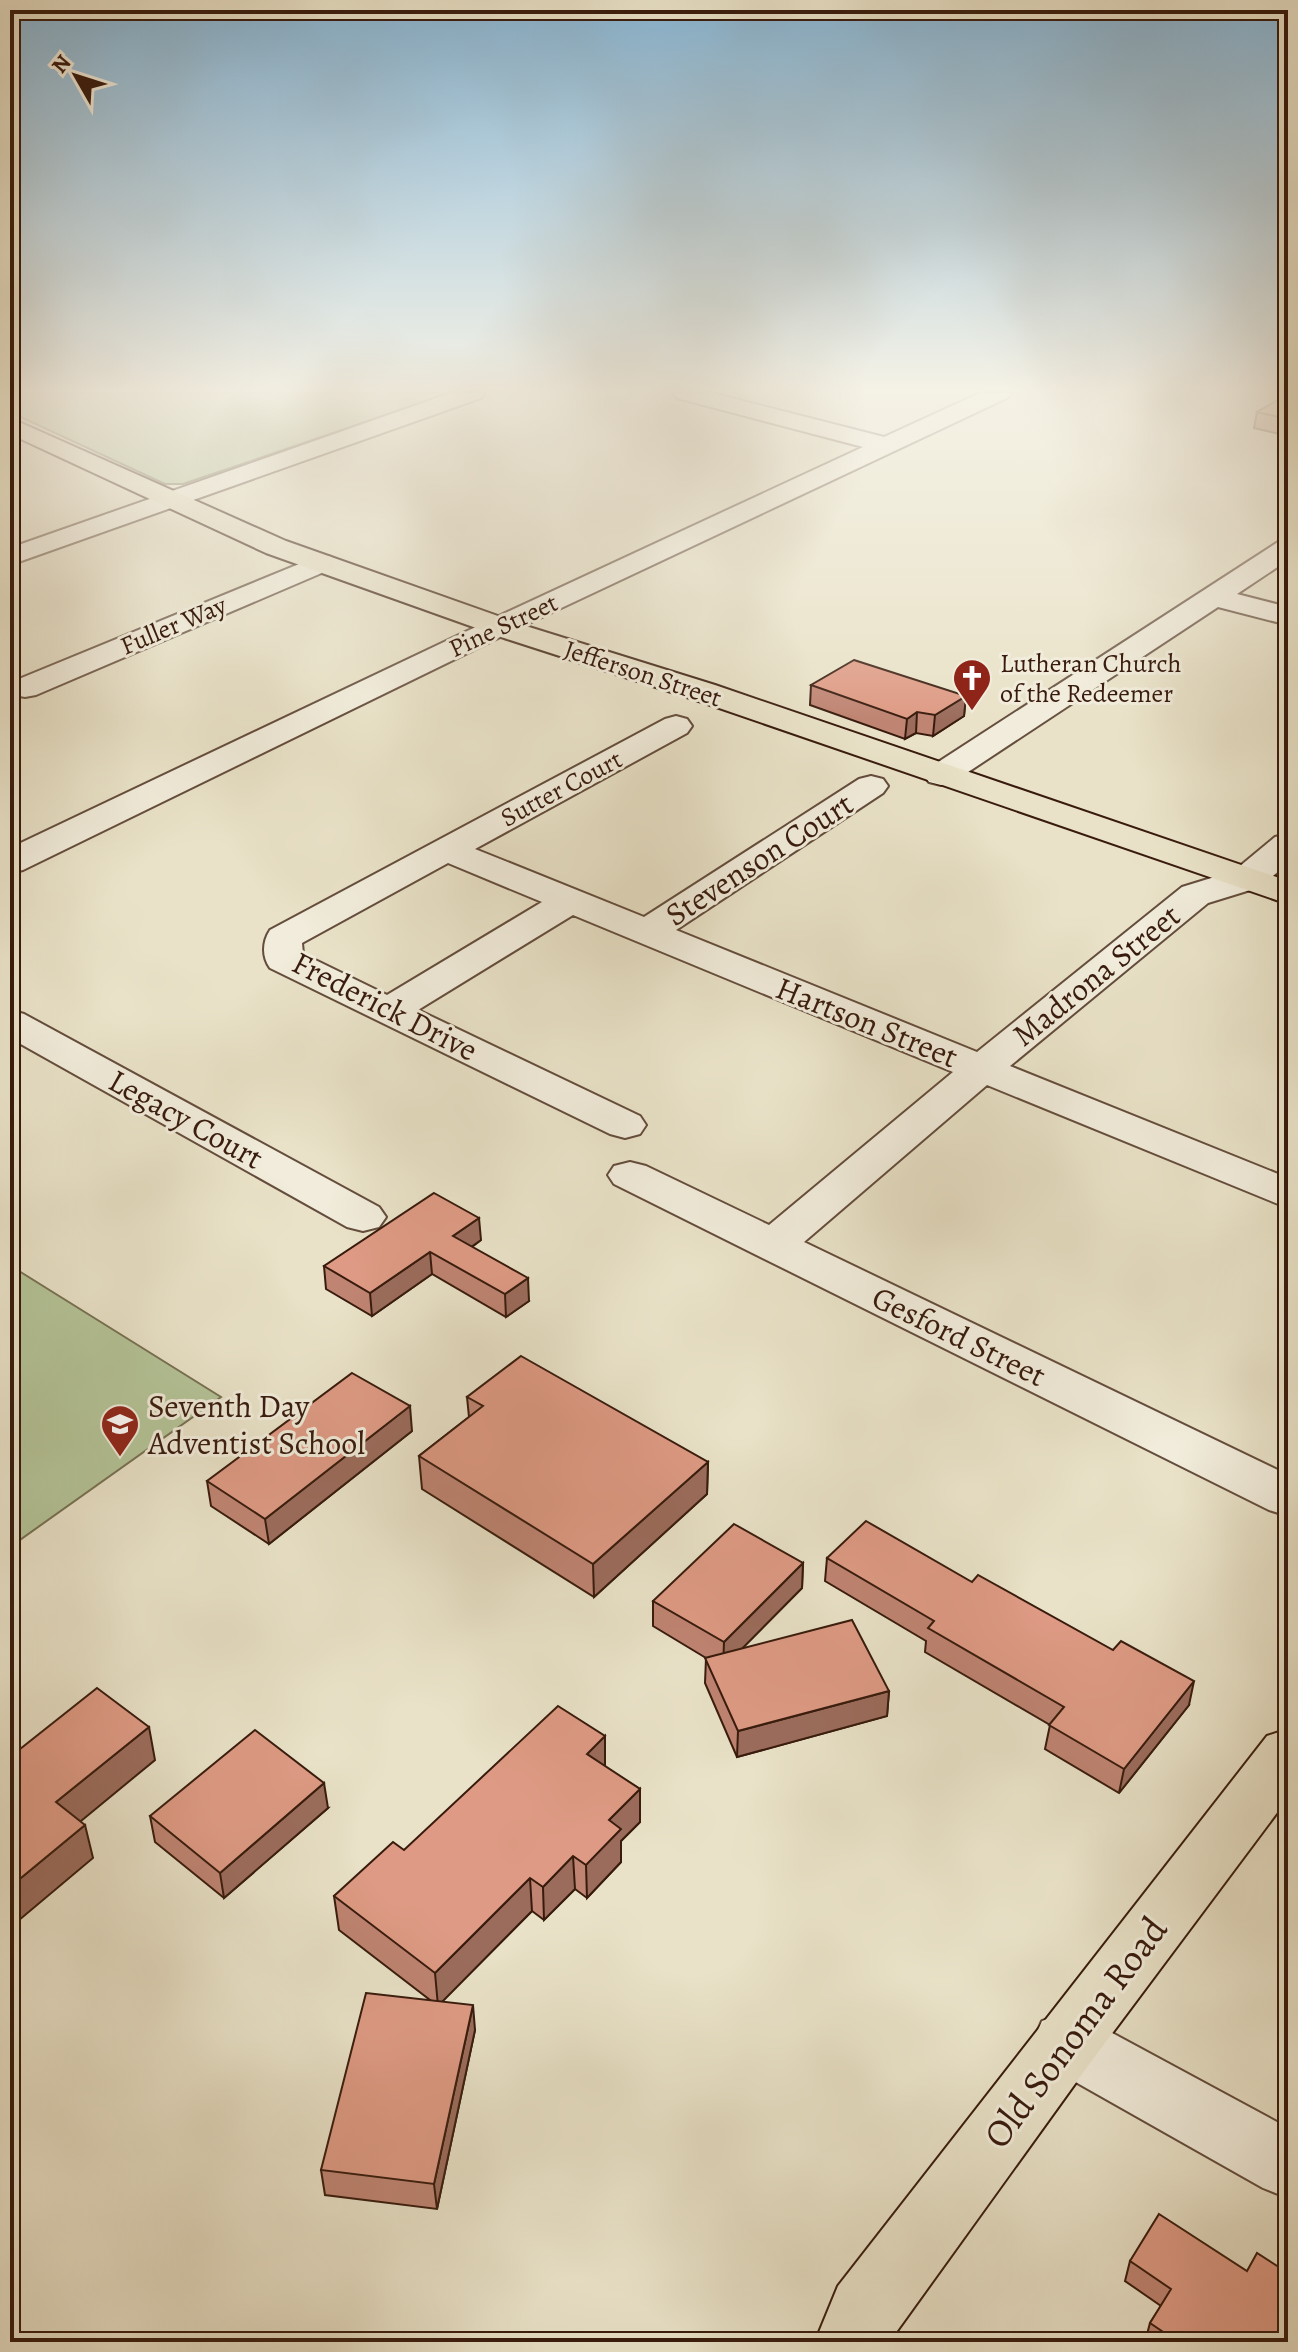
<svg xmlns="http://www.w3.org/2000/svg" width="1298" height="2352" font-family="Alegreya,serif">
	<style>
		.green { fill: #b4c498; stroke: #767052; stroke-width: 2 }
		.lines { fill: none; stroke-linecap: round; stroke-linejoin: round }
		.minor-casing { stroke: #644d3c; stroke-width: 4 }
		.major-casing { stroke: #381b0d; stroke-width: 4 }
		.minor { fill: #f1ecdb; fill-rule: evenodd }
		.major { fill: #e9e2c8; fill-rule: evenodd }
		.wall { fill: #bf8472; stroke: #381b0d; stroke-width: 2 }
		.shaded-wall { fill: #9b6c5c; stroke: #381b0d; stroke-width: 2 }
		.building { fill: #de9a84; stroke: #381b0d; stroke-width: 2 }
		.labels { text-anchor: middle; stroke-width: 6; stroke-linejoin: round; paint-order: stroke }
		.far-street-label { font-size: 26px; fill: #381b0d; stroke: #f1ecdb }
		.far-poi-label { font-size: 26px; fill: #381b0d; stroke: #f1ecdb; text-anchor: start }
		.street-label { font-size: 32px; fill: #381b0d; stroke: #f1ecdb }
		.poi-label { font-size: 32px; fill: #381b0d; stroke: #f1ecdb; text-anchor: start }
		.near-street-label { font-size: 38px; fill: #381b0d; stroke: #f1ecdb }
	</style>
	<rect width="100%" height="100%" fill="#e9e2c8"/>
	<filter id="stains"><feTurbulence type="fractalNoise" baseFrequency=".0025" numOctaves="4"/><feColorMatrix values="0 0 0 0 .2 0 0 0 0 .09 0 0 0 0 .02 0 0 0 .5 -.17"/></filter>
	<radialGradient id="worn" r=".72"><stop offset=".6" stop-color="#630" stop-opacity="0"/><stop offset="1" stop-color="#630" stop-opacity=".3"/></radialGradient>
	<path class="green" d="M 10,393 L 451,393 L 183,484 L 165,484 L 10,412 Z
		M 19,1271 L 221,1397 L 10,1547 L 10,1277 Z"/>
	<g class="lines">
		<defs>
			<path id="minor" d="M 451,393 L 485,393 L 481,398 L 10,565 L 10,548 Z
				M 673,393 L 712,393 L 884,437 L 980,393 L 1011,393 L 1007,398 L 523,626 L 23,870 L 10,873 L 10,848 L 503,614 L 863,447 L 677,398 Z
				M 1288,540 L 1288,560 L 1237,594 L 1288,607 L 1288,625 L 1218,607 L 953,782 L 941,785 L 929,782 L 924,775 L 929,768 L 1278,542 Z
				M 321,555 L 331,557 L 335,563 L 331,569 L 36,695 L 25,697 L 14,695 L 10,689 L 14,681 Z
				M 676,716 L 687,719 L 692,726 L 687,733 L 475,849 L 644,917 L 859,779 L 871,776 L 883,779 L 888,786 L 883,793 L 676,930 L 977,1052 L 1182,887 L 1234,871 L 1275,837 L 1288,834 L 1288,863 L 1260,887 L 1208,903 L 1010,1066 L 1288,1178 L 1288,1208 L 987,1085 L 804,1242 L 1288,1475 L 1288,1516 L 1269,1510 L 614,1184 L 608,1175 L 614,1166 L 630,1162 L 646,1166 L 769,1225 L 953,1072 L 573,915 L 418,1010 L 640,1116 L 646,1125 L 640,1134 L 625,1138 L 610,1134 L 270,968 C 262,957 262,942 270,930 L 665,719 ZM 448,863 L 542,902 L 387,995 L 303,954 L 302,943 Z
				M 10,1010 L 24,1014 L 379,1207 L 386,1217 L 379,1227 L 363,1231 L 347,1227 L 10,1038 Z
				M 1066,2012 L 1090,2021 L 1288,2128 L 1288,2198 L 1263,2188 L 1042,2063 L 1033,2042 L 1042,2021 Z"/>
			<path id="major" d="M 10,418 L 286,541 L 529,627 L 715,685 L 1288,881 L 1288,904 L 693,699 L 507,639 L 266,553 L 10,434 Z
				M 1288,1729 L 1288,1798 L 1090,2063 L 889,2342 L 815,2342 L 838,2286 L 1267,1736 Z"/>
		</defs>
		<use href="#minor" class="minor-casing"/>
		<use href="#major" class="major-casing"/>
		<use href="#minor" class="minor"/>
		<use href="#major" class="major"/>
	</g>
	<path class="wall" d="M 1283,393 L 1288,393 L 1288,436 L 1254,428 L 1257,412 L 1283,397 Z
		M 811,685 L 966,696 L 964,716 L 933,736 L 916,733 L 905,739 L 810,705 Z
		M 481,1240 L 472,1247 L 529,1301 L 506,1317 L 432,1274 L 372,1316 L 326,1289 L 324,1266 Z
		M 467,1397 L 708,1462 L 707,1494 L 594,1597 L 422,1489 L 419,1456 L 469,1417 Z
		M 412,1431 L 269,1544 L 211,1506 L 207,1481 Z
		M 827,1558 L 1189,1705 L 1119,1793 L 1045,1749 L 1050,1725 L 925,1652 L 926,1641 L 825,1581 Z
		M 803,1563 L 802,1588 L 742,1648 L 889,1691 L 887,1716 L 737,1757 L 705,1683 L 706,1658 L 653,1626 L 653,1601 Z
		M 605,1767 L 640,1789 L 640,1822 L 621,1841 L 621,1862 L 587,1898 L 575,1889 L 544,1920 L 532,1911 L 442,2001 L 475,2030 L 437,2209 L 325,2195 L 321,2170 L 430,2000 L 339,1930 L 334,1896 L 404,1850 Z
		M 328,1808 L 224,1898 L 155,1842 L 150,1816 Z
		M 1130,2261 L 1288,2342 L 1145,2342 L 1150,2323 L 1161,2306 L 1125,2281 Z"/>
	<path class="shaded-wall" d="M 966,696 L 964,716 L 933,736 L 935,715 Z
		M 917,712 L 916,733 L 905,739 L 907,719 Z
		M 479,1218 L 481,1240 L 454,1259 L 453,1236 Z
		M 430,1252 L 432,1274 L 372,1316 L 370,1293 Z
		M 528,1278 L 529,1301 L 506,1317 L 505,1294 Z
		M 410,1406 L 412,1431 L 269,1544 L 265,1519 Z
		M 708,1462 L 707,1494 L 594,1597 L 593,1564 Z
		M 803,1563 L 802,1588 L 723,1668 L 724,1642 Z
		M 1194,1681 L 1189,1705 L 1119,1793 L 1124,1769 Z
		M 889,1691 L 887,1716 L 737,1757 L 738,1731 Z
		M 149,1727 L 155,1760 L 64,1835 L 56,1802 Z
		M 605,1736 L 605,1770 L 587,1754 Z
		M 324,1783 L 328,1808 L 224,1898 L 220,1873 Z
		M 640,1789 L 640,1822 L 621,1841 L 621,1862 L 587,1898 L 586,1865 L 609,1820 Z
		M 85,1825 L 93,1858 L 12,1926 L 10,1918 L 10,1887 Z
		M 573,1856 L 575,1889 L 544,1920 L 543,1887 Z
		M 530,1878 L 532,1911 L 438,2006 L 435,1973 Z
		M 473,2005 L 475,2030 L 437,2209 L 434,2184 Z"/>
	<path class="building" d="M 1288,394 L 1288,419 L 1257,412 Z
		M 854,660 L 966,696 L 935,715 L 917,712 L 907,719 L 811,685 Z
		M 434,1193 L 479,1218 L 453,1236 L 528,1278 L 505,1294 L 430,1252 L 370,1293 L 324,1266 Z
		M 521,1356 L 708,1462 L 593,1564 L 419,1456 L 483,1406 L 467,1397 Z
		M 352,1373 L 410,1406 L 265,1519 L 207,1481 Z
		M 866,1521 L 972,1582 L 978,1575 L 1113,1650 L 1121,1641 L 1194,1681 L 1124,1769 L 1049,1725 L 1064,1707 L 928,1628 L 934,1621 L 827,1558 Z
		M 734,1524 L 803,1563 L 724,1642 L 653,1601 Z
		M 852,1620 L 889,1691 L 738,1731 L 705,1658 Z
		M 97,1688 L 149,1727 L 56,1802 L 85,1825 L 10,1887 L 10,1757 Z
		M 558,1706 L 605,1736 L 587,1754 L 640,1789 L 609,1820 L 621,1829 L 586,1865 L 573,1856 L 543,1887 L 530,1878 L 435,1973 L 334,1896 L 393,1842 L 404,1850 Z
		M 255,1730 L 324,1783 L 220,1873 L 150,1816 Z
		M 366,1993 L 473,2005 L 434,2184 L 321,2170 Z
		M 1159,2214 L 1247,2271 L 1257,2253 L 1288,2273 L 1288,2342 L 1178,2342 L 1150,2323 L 1171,2289 L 1130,2261 Z"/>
	<linearGradient id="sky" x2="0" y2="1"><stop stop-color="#88b7d7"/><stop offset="0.54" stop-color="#f5f2e6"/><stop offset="1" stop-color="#f5f2e6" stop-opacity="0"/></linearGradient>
	<rect width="1298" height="722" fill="url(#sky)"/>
	<defs>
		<symbol id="church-pin" viewBox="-11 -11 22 30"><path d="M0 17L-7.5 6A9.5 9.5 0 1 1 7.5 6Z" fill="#8f2418" stroke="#f1ecdb"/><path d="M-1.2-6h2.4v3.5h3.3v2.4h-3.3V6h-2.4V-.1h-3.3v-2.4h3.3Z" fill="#fff"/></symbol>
		<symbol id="school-pin" viewBox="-11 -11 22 30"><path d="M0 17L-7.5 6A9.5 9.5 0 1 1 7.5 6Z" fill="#8f2418" stroke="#f1ecdb"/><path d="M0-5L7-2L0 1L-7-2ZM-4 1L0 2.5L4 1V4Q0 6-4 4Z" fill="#fff"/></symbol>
	</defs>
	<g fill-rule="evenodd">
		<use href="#church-pin" x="950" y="656" width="44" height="60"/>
		<use href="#school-pin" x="98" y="1402" width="44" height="60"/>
	</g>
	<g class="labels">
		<g class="far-street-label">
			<text transform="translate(173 625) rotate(-23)" y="9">Fuller Way</text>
			<text transform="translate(503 625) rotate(-25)" y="9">Pine Street</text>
			<text transform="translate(643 673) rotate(18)" y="9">Jefferson Street</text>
			<text transform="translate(561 788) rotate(-28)" y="9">Sutter Court</text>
		</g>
		<g class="far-poi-label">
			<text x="1000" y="672">Lutheran Church<tspan x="1000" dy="30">of the Redeemer</tspan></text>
		</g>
		<g class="street-label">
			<text transform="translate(759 859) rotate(-33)" y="11">Stevenson Court</text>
			<text transform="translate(1096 975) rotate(-39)" y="11">Madrona Street</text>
			<text transform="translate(385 1006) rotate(27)" y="11">Frederick Drive</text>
			<text transform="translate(867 1022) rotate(22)" y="11">Hartson Street</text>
			<text transform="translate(186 1119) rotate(29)" y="11">Legacy Court</text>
			<text transform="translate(959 1336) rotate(26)" y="11">Gesford Street</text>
		</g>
		<g class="poi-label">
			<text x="148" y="1417">Seventh Day<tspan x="148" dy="37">Adventist School</tspan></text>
		</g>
		<g class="near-street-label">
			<text transform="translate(1075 2032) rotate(-53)" y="13">Old Sonoma Road</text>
		</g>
	</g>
	<rect width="1298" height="2352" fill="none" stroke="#e9e2c8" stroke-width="40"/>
	<rect x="12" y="12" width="1274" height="2328" fill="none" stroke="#381b0d" stroke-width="4"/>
	<rect x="20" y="20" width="1258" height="2312" fill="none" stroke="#381b0d" stroke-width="2"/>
	<g transform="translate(76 76) rotate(309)" stroke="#f1ecdb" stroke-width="6" paint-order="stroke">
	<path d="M0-6L14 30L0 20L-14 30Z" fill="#381b0d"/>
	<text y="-12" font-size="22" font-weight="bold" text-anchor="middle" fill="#381b0d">N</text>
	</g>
	<rect width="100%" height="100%" filter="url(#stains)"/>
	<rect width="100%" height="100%" fill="url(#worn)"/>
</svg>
